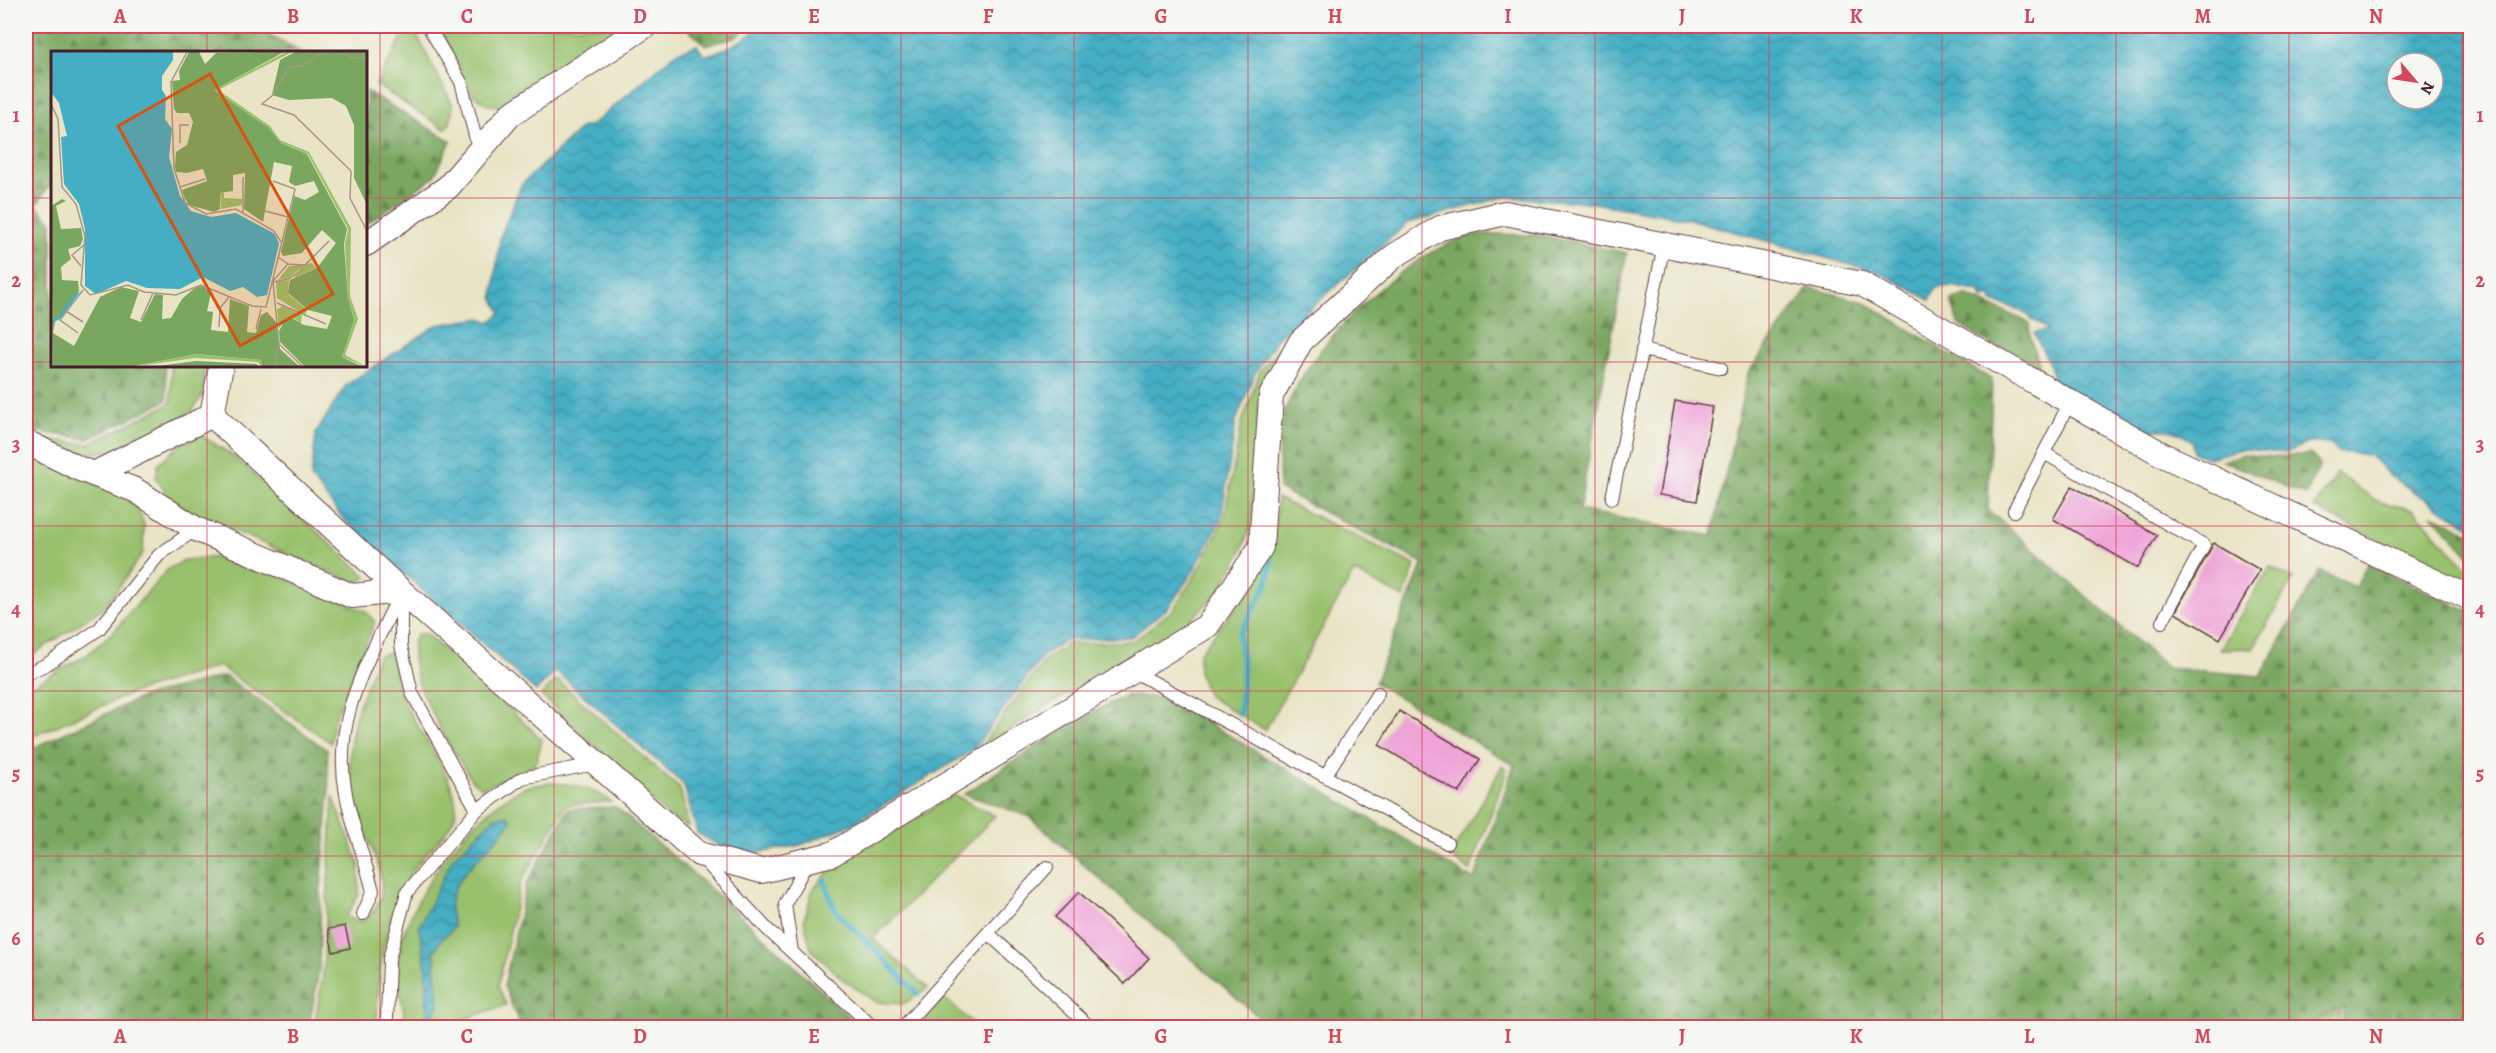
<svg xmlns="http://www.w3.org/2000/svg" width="2496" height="1053" font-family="Alegreya,serif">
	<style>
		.green { fill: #99c16d; stroke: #72704c; stroke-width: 1.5 }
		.forest { fill: url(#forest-firs); stroke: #626346; stroke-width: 1.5 }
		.water { fill: url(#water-waves); stroke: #486678; stroke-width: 1.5; fill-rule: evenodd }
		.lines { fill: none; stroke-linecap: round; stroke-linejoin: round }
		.stream { stroke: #45aec4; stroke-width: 6 }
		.building { fill: #efa4d8 }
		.lane-casing { stroke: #623d42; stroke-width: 14 }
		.street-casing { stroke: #623d42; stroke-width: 26 }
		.lane { stroke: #fff; stroke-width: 12 }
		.street { stroke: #fff; stroke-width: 24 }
		.grid { fill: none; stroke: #d1495b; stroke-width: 1.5; stroke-opacity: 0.55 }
		.inset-river { fill: none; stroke: #45aec4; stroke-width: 3 }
		.inset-road { fill: none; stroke: #a99587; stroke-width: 1.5 }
		.view { fill: #d8530f; fill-opacity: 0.15; stroke: #d8530f; stroke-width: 3 }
		.inset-edge { fill: none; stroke: #4a1f2b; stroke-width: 3 }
		.neatline { fill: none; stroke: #d1495b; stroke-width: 2 }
		.grid-label { font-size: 20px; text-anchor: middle; font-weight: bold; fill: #d1495b }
	</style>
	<defs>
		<pattern id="forest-firs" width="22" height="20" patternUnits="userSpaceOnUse" patternTransform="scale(1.5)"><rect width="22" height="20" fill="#7aa760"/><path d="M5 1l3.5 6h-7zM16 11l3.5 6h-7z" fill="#66874f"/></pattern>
		<pattern id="water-waves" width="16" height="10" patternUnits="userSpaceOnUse" patternTransform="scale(1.5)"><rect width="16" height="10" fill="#45aec4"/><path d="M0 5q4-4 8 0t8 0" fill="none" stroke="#3c8d9f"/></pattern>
	</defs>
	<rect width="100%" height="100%" fill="#f6f6f2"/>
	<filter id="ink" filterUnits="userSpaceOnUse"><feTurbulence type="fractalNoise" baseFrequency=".0167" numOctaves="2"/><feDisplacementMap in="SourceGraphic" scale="12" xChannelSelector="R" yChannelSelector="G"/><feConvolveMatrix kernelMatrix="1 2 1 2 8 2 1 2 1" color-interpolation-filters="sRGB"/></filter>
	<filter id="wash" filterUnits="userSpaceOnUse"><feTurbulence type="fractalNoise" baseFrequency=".008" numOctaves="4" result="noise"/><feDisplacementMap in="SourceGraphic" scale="24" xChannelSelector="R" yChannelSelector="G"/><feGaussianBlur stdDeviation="1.35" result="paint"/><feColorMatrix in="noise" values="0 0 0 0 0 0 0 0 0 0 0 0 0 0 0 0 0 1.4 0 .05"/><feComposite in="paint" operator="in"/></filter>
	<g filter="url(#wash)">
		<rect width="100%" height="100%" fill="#e9e4c5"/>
		<path class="green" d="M 408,26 L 412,26 L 453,105 L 450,123 L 445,129 L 376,85 Z
			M 442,26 L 622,26 L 504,106 L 488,105 L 472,94 L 439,28 Z
			M 1289,336 L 1268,375 L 1259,409 L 1251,525 L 1241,553 L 1220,590 L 1185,626 L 1144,654 L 1049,704 L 976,753 L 1045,660 L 1067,644 L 1133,641 L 1173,610 L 1199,569 L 1224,519 L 1242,422 L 1260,371 Z
			M 171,366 L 201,366 L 204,369 L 204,393 L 190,414 L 116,450 L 77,455 L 39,439 L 89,444 L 171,403 Z
			M 202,436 L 235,457 L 367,577 L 355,583 L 191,512 L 169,498 L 156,478 L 158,464 L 181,444 Z
			M 26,454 L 134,501 L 144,524 L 143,553 L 105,607 L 26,659 Z
			M 2337,473 L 2377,501 L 2414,510 L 2470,572 L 2470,585 L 2314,508 Z
			M 1277,498 L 1415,565 L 1404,598 L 1354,572 L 1265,730 L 1208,696 L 1199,673 L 1199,654 L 1256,581 L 1276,528 Z
			M 231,556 L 365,611 L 375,622 L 333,723 L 331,743 L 219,666 L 132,693 L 26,739 L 26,689 L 87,655 L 115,630 L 168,569 L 185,560 Z
			M 2270,567 L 2293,579 L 2253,648 L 2220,649 Z
			M 416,634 L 425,634 L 468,669 L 542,740 L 535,766 L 482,788 L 472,781 C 452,746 399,674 416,634 Z
			M 390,652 C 395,667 396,686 403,700 C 418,732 452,771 456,806 C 459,827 421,855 411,873 C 383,923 378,970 377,1027 L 314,1028 L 323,974 L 333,796 L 359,864 L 359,894 L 346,917 L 361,922 C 406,893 365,844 356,807 C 352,792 349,772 350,757 C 350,721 365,688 378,656 Z
			M 557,680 L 680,789 L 689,827 L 669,817 L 541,695 Z
			M 1502,766 L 1507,770 L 1470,871 L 1450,856 Z
			M 553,783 C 577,785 593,788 611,802 L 566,805 L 520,884 L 498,986 L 506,1005 L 440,1027 L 407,1027 C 403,1007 394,970 399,950 C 412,893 471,811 526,787 C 534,784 545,784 553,783 Z
			M 954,795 L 995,816 L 873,939 L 928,988 L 903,1004 L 876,1002 L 841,978 L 811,949 L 804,920 L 813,889 L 833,867 Z
			M 944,998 L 977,1027 L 922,1027 L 927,1016 Z
			M 2340,1011 L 2339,1027 L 2305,1027 Z"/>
		<path class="forest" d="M 26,26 L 254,26 L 300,52 L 52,52 L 52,182 L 36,205 L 52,222 L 52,366 L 165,366 L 167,400 L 89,439 L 26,430 Z
			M 684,26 L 750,26 L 735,38 L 705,45 Z
			M 366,91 L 451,141 L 434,177 L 366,224 Z
			M 1538,235 L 1627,253 L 1579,510 L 1712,536 L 1748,373 L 1809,287 L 1864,302 L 1992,380 L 1988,510 L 2168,668 L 2261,676 L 2319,571 L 2355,587 L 2368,564 L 2470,612 L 2470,1027 L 2343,1027 L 2343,1007 L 2298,1028 L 1270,1027 L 1028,816 L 964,794 L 1072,723 L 1126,695 L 1167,699 L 1474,880 L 1514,765 L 1375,683 L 1423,563 L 1279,489 C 1280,469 1277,434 1283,416 C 1307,347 1399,257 1469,236 C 1487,231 1519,236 1538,235 Z
			M 1965,295 L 2030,323 C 2027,343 2040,353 2040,374 L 1959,325 L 1951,301 Z
			M 2243,454 L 2271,458 L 2310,454 L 2320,464 L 2306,495 L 2223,461 Z
			M 2432,514 L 2470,533 L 2470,556 Z
			M 225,676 L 327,750 L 329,795 L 321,888 L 319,970 L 309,1027 L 26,1027 L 26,751 L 142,697 Z
			M 616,807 L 729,905 L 860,1027 L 521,1027 L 504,986 L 526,885 L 568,809 Z"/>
		<path class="water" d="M 759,26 L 2470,26 L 2470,527 L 2391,477 L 2370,455 L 2338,452 L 2329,443 L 2308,443 L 2286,453 L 2241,449 L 2209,458 L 2194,453 L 2192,441 C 2176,430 2167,428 2148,431 L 2053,383 L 2051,367 L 2034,333 L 2048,330 L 2018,309 L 1993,302 L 1990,296 L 1982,298 L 1980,292 L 1953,286 L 1936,288 L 1930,300 L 1883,274 L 1689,219 L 1587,202 L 1504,197 L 1408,223 L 1279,336 L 1255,373 L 1236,421 L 1221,519 L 1196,567 L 1169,607 L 1131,637 L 1065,640 L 1043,656 L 973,750 L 852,824 L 801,845 L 758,853 L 720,846 L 697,833 L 684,785 L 556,671 L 536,691 L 345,521 L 311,478 L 316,433 L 346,385 L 437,325 L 481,318 L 490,322 L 501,313 L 493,297 L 500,238 L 521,185 L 581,128 L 592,125 L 676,53 L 697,45 L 704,56 C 726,49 743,43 759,26 ZM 2397,63 L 2433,63 L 2433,99 L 2397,99 Z
			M 508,815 L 511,820 C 496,848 454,871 450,904 C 449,911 452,920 454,927 L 440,941 L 434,952 L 439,1005 L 424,1027 L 414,1027 L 427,1014 L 427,972 L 419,927 L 452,859 L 495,817 Z"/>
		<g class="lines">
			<path class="stream" d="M 1240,714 L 1243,668 L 1239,635 L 1267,585 L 1271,562 L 1268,549
				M 824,880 L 835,910 L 918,994"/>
		</g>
		<g id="blocks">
			<path class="building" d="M 1675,401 L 1713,407 L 1697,501 L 1659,495 Z
				M 2072,486 L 2157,535 L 2138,568 L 2053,519 Z
				M 2214,543 L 2260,570 L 2220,639 L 2175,613 Z
				M 1399,711 L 1480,759 L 1459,793 L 1379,745 Z
				M 1079,892 L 1149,958 L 1125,984 L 1055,917 Z
				M 345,926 L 350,948 L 333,952 L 328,929 Z"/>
		</g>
	</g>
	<g filter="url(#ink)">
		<use href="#blocks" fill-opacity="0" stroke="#623d42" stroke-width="1.5"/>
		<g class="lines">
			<defs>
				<path id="lane" d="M 428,26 L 461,82 L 479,151
					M 1642,350 L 1721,368
					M 2044,453 L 2204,545 L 2162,622
					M 1612,498 L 1664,245
					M 2014,511 L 2070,402
					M 401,595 L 401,645 L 412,693 L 477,810
					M 1135,672 L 1447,843
					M 26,674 L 47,664 L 99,629 L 159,555 L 196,529
					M 1325,776 L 1378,693
					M 703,859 L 767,929 L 874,1028
					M 363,914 L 373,891 C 365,859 352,827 346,794 C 331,717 370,658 401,591
					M 988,933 L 1091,1028
					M 792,952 L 785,904 L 808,861
					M 390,1028 L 387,1020 L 389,959 L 407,892 L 477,810 L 522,778 L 595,764
					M 902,1028 L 1047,867"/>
				<path id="street" d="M 366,244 L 448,187 L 510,115 L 645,26
					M 221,366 L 212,415 L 401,591 L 699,854 L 761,871 L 832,854 L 1207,626 L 1261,547 L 1271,396 L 1301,341 L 1394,256 L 1440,228 L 1505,213 L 1862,284 L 2165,456 L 2470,598
					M 26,442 L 80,469 L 135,490 L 196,529 L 352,596 L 401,591
					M 94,474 L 212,415"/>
			</defs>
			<use href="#lane" class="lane-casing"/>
			<use href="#street" class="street-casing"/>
			<use href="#lane" class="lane"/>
			<use href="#street" class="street"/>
		</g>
	</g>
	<path class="grid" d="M 207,26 L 207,52M 380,26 L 380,1028M 554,26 L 554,1028M 727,26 L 727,1028M 901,26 L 901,1028M 1074,26 L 1074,1028M 1248,26 L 1248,1028M 1422,26 L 1422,1028M 1595,26 L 1595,1028M 1769,26 L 1769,1028M 1942,26 L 1942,1028M 2116,26 L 2116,1028M 2289,26 L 2289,1028M 26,198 L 52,198M 366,198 L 2470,198M 26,362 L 52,362M 366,362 L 2470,362M 207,366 L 207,1028M 26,526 L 2470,526M 26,691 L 2470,691M 26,856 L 2470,856"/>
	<g transform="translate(51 51)">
		<rect width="316" height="316" fill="#e9e4c5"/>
		<path d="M 235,1 L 241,1 L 167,39 L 219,75 L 229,89 L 258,101 L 300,177 L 299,245 L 307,268 L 294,304 L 316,316 L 291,306 L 303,269 L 297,247 L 294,193 L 297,178 L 257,103 L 230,92 L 218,77 L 163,39 ZM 169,142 L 173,142 L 173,147 L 191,148 L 191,154 L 170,158 ZM 261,212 L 265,217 L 243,227 L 250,217 L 238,227 L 227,229 L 238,215 ZM 238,229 L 237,243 L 256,259 L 254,264 L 226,247 L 225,231 ZM 231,255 L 251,264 L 250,272 L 241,266 L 233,269 L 228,278 L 226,259 ZM 146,303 L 210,309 L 211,316 L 207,311 L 144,307 L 80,316 Z" fill="#99c16d"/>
		<path d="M 138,1 L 148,1 L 154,13 L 165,2 L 233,1 L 163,39 L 218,77 L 230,92 L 256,103 L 296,178 L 293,193 L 297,247 L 303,269 L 291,306 L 312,316 L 254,316 L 229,291 L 228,280 L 234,269 L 241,267 L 253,274 L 276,278 L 281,265 L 257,259 L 237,242 L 239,229 L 266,217 L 285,192 L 271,179 L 251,202 L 232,205 L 230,201 L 243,145 L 254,149 L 268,141 L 263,130 L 244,135 L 238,131 L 241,115 L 223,111 L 212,171 L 193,158 L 194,122 L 182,124 L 182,140 L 169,142 L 169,158 L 163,161 L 138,154 L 134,148 L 131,139 L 156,130 L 152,118 L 136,122 L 125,121 L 124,116 L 125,101 L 136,94 L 142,71 L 138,62 L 126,62 L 123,58 L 121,30 L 129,29 L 128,20 ZM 244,1 L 316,1 L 316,154 L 303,127 L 303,74 L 295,55 L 281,47 L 238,49 L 221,44 L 229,9 ZM 11,148 L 15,150 L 5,155 L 10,178 L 30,177 L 32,188 L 29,195 L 17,198 L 20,208 L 10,216 L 11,229 L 27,230 L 28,240 L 4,271 L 2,282 L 23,295 L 49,246 L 70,236 L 88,240 L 79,267 L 90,271 L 104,243 L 112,244 L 111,268 L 120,267 L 131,248 L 145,236 L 152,235 L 160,242 L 156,260 L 162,261 L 160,279 L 177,281 L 179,248 L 198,255 L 196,281 L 205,282 L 210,264 L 216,261 L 226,272 L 229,298 L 249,316 L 211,316 L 210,309 L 146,303 L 78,316 L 2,316 L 0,155 ZM 145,310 L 206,313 L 206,316 L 100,316 Z" fill="#7aa760"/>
		<path d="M 0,1 L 122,1 L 122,9 L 111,25 L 111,39 L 115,45 L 114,68 L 121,78 L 118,106 L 129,145 L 140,160 L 160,166 L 185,162 L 224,183 L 228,193 L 216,244 L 206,246 L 192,236 L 179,240 L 152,226 L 129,238 L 96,237 L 75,230 L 45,243 L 34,235 L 34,178 L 28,153 L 13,133 L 10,86 L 16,85 L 8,52 L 0,41 Z" fill="#45aec4"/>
		<path class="inset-river" d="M 0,271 L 9,266 L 27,241"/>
		<path class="inset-road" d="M 136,1 L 120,31 L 123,117 L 134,152 L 155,163 L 185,158 L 223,180 L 230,191M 283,1 L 272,1 L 252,15 L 238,16 L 223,43 L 211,53 L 243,64 L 300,120 L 299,147 L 317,182M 290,1 L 300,7 L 317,6M 0,53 L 7,68 L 11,136 L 25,153 L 34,185 L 30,234 L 39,244 L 77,234 L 93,241 L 125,244 L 150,234 L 201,255 L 215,256 L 244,138 L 222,130M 129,92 L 129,74 L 138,74M 192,126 L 192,161M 129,136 L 154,128M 214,160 L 237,166M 227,206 L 237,213 L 254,214 L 278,190M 30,215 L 21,204 L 33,194M 222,230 L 237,213M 222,231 L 228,293 L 223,316M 222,231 L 238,228 L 252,218M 226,252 L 275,273M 15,260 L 32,271M 90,269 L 102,242M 168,276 L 169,257 L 178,246M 205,278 L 210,258M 27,282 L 9,269 L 32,239M 229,294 L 252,316"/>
		<path class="view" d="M 159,23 L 282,243 L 189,295 L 67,75 Z"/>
		<rect width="316" height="316" class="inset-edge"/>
	</g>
	<rect width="2496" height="1053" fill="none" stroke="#f6f6f2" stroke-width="66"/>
	<g transform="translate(2415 81) rotate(119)"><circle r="28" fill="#f6f6f2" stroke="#b1a0a2" stroke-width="1.5"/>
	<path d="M0-4.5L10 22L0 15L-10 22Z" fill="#d1495b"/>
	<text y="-9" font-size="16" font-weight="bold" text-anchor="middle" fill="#4a1f2b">N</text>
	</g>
	<rect x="33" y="33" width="2430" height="987" class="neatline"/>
	<g class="grid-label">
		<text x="120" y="23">A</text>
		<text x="293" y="23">B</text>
		<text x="467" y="23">C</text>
		<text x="640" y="23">D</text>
		<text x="814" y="23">E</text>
		<text x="988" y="23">F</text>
		<text x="1161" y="23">G</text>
		<text x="1335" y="23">H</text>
		<text x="1508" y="23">I</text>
		<text x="1682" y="23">J</text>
		<text x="1856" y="23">K</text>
		<text x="2029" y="23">L</text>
		<text x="2203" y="23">M</text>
		<text x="2376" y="23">N</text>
		<text x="16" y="122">1</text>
		<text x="2480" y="122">1</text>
		<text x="16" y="287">2</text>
		<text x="2480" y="287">2</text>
		<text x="16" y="451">3</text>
		<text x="2480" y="451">3</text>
		<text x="16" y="616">4</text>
		<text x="2480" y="616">4</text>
		<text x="16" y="780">5</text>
		<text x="2480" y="780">5</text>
		<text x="16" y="945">6</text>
		<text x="2480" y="945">6</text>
		<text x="120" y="1043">A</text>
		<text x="293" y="1043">B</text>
		<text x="467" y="1043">C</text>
		<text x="640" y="1043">D</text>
		<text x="814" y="1043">E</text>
		<text x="988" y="1043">F</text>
		<text x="1161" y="1043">G</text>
		<text x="1335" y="1043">H</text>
		<text x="1508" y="1043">I</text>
		<text x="1682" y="1043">J</text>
		<text x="1856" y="1043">K</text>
		<text x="2029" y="1043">L</text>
		<text x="2203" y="1043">M</text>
		<text x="2376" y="1043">N</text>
	</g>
</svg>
